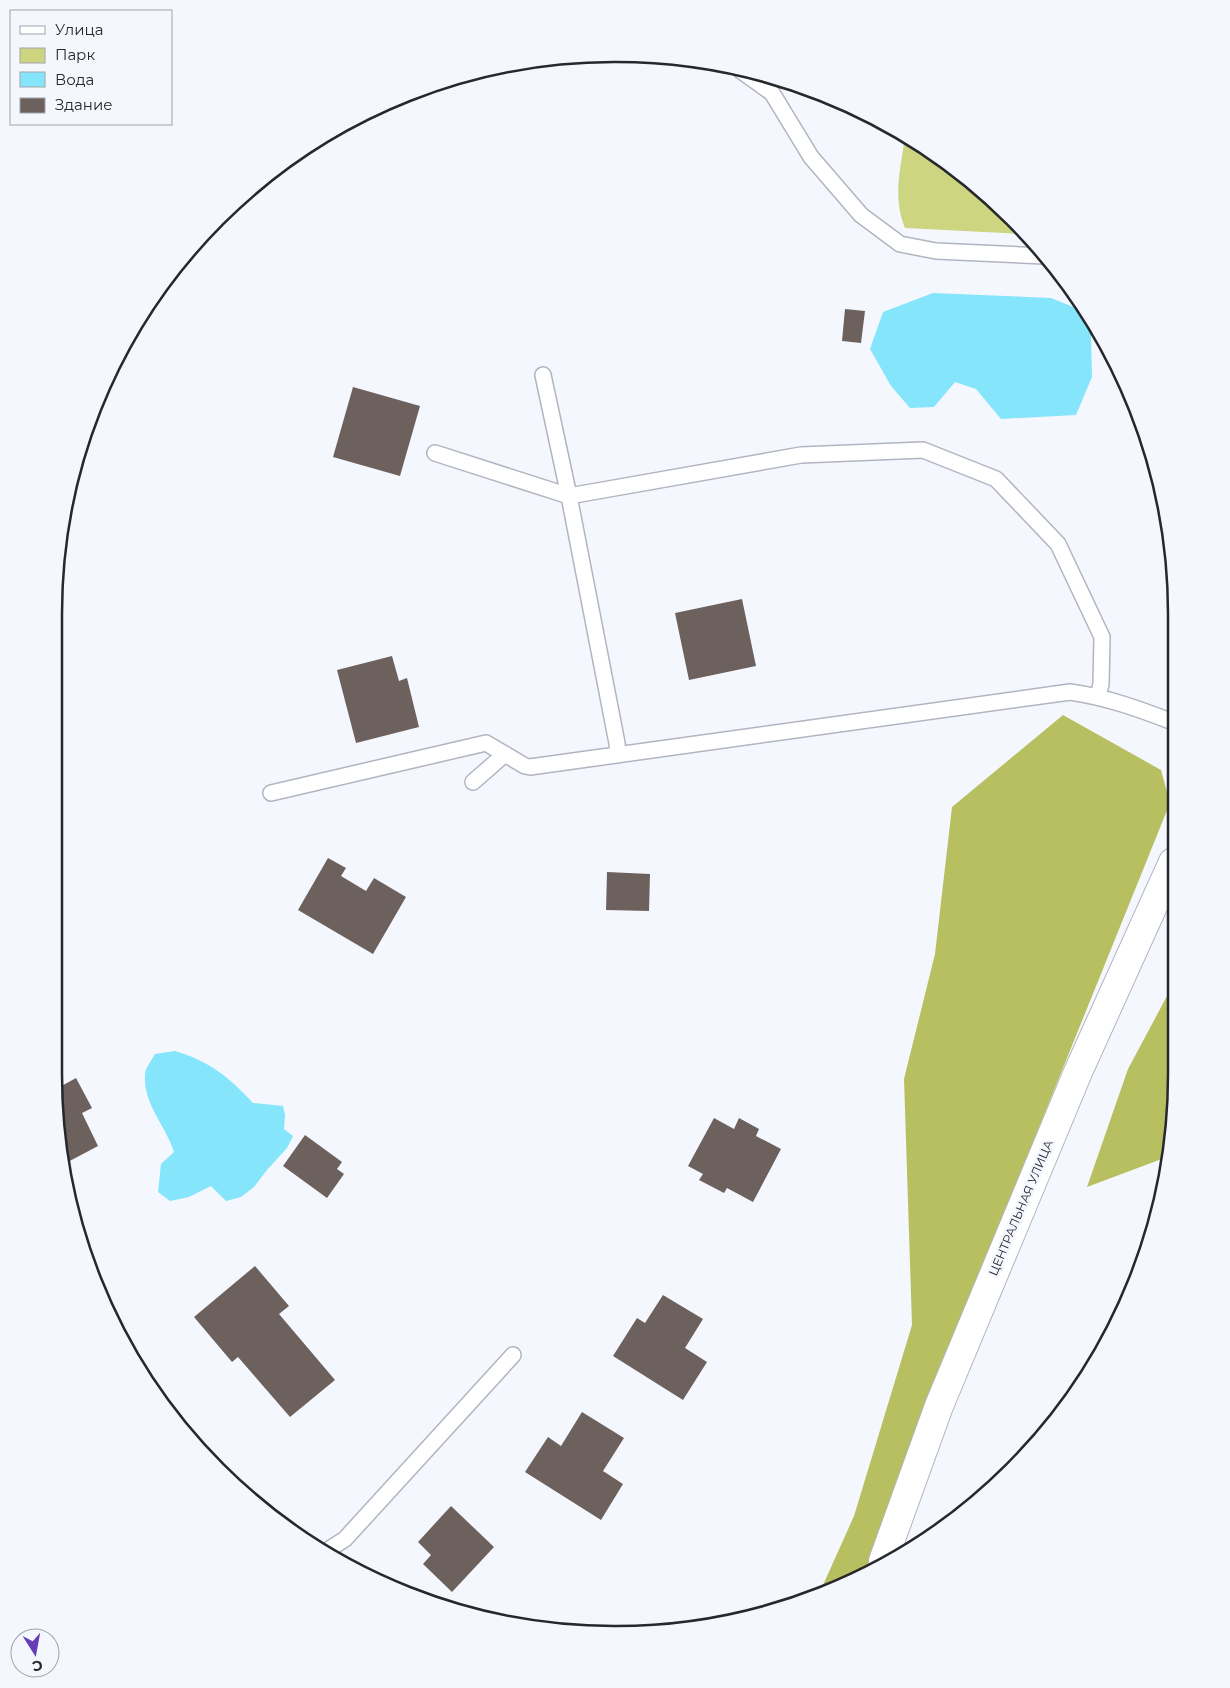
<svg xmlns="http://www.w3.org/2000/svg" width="1230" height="1688" font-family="Montserrat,sans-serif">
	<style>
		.green { fill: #ced581 }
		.forest { fill: #b8bf60 }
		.water { fill: #85e5fb }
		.building { fill: #6c615d }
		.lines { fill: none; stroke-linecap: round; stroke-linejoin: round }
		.lane-casing { stroke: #b2b5c1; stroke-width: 18 }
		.secondary-casing { stroke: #b2b5c1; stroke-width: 30 }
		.lane { stroke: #fff; stroke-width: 15 }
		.secondary { stroke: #fff; stroke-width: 28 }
		.labels { text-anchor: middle; stroke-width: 5; stroke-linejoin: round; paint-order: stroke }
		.street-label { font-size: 12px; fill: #26282c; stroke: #f5f7ff }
		.rim { fill: none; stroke: #26282c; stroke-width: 2.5 }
	</style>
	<rect width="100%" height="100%" fill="#f5f7ff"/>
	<path class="green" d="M 905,135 L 985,193 L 1024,234 L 905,228 C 892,196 901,169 905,135 Z"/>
	<path class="forest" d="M 1063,715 L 1161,770 L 1170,803 L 916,1432 L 865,1571 L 830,1591 L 819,1594 L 854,1516 L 912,1325 L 904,1079 L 935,954 L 952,807 Z
		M 1174,983 L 1175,1110 L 1167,1157 L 1087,1187 L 1128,1069 Z"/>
	<path class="water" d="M 933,293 L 1051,298 L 1081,310 L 1091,334 L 1092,377 L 1076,415 L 1001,419 L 976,389 L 955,382 L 934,407 L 910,408 L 891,386 L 870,349 L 883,312 Z
		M 175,1051 C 209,1061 229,1077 253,1103 L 283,1106 L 285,1115 L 284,1129 L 293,1136 L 287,1148 L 267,1170 L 254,1187 L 241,1197 L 226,1201 L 211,1186 L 189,1197 L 170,1201 L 158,1192 L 161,1164 L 174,1152 C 166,1126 143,1104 145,1075 C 145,1068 152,1060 155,1054 Z"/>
	<path class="building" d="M 845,309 L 865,311 L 861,343 L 842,341 Z
		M 353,387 L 420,406 L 400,476 L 333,457 Z
		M 742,599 L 756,666 L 689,680 L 675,613 Z
		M 392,656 L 399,681 L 407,678 L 419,727 L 356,743 L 337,670 Z
		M 328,858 L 346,868 L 341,876 L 366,891 L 374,878 L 406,897 L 373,954 L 298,910 Z
		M 607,872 L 650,874 L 649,911 L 606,910 Z
		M 76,1078 L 92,1108 L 82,1113 L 98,1146 L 66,1163 L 56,1089 Z
		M 714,1118 L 734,1129 L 739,1118 L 759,1129 L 756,1136 L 781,1149 L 753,1202 L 727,1188 L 724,1193 L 699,1180 L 703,1174 L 688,1166 Z
		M 305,1135 L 342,1162 L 337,1169 L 344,1174 L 327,1198 L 283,1166 Z
		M 255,1266 L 289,1306 L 279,1314 L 335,1380 L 290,1417 L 238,1357 L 232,1362 L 194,1317 Z
		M 663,1295 L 703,1319 L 685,1348 L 707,1362 L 683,1400 L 613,1356 L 637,1318 L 645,1323 Z
		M 582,1412 L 624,1438 L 603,1471 L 623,1484 L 601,1520 L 525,1472 L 548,1437 L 561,1446 Z
		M 451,1506 L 494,1547 L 452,1592 L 423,1564 L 431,1555 L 418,1542 Z"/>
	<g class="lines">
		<defs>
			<path id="lane" d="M 741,71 L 772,93 L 811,157 L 861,215 L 900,244 L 936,251 L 1044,256
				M 543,375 L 569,496 L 617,743 L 618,755
				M 435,453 L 569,496 L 801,455 L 923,450 L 996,479 L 1058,544 L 1102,637 L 1101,684 L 1098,696
				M 473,782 L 505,754
				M 271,793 L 486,743 L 525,766 L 530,767 L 1070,692 C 1106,697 1139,709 1173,722
				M 328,1550 L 345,1539 L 513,1355"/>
			<path id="secondary" d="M 883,1561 L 939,1406 L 1078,1072 L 1173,862"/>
		</defs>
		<use href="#lane" class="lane-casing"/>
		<use href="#secondary" class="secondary-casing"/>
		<use href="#lane" class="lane"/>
		<use href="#secondary" class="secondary"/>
	</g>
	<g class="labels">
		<g class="street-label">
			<text transform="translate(1021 1208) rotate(-67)" y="4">ЦЕНТРАЛЬНАЯ УЛИЦА</text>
		</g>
	</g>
	<path d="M0 0H1230V1688H0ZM614 62H616A552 552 0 0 1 1168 614V1074A552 552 0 0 1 616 1626H614A552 552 0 0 1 62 1074V614A552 552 0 0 1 614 62Z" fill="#f5f7ff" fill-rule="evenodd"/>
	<path class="rim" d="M614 62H616A552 552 0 0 1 1168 614V1074A552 552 0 0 1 616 1626H614A552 552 0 0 1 62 1074V614A552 552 0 0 1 614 62Z"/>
	<rect x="10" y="10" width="162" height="115" fill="#f5f7ff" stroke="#a2a4ab"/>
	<rect x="20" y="26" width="25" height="8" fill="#ffffff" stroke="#a2a4ab"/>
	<text x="55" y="35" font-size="15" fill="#26282c">Улица</text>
	<rect x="20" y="48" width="25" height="15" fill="#ced581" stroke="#a2a4ab"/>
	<text x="55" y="60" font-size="15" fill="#26282c">Парк</text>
	<rect x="20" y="72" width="25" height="15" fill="#85e5fb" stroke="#a2a4ab"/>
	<text x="55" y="85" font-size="15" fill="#26282c">Вода</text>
	<rect x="20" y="98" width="25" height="15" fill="#6c615d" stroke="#a2a4ab"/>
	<text x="55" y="110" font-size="15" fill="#26282c">Здание</text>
	<g transform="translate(35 1653) rotate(169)"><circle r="24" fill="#f5f7ff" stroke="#a2a4ab"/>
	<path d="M0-4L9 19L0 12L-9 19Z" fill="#653db5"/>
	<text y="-8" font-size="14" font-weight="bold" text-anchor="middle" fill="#26282c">С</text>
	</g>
</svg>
